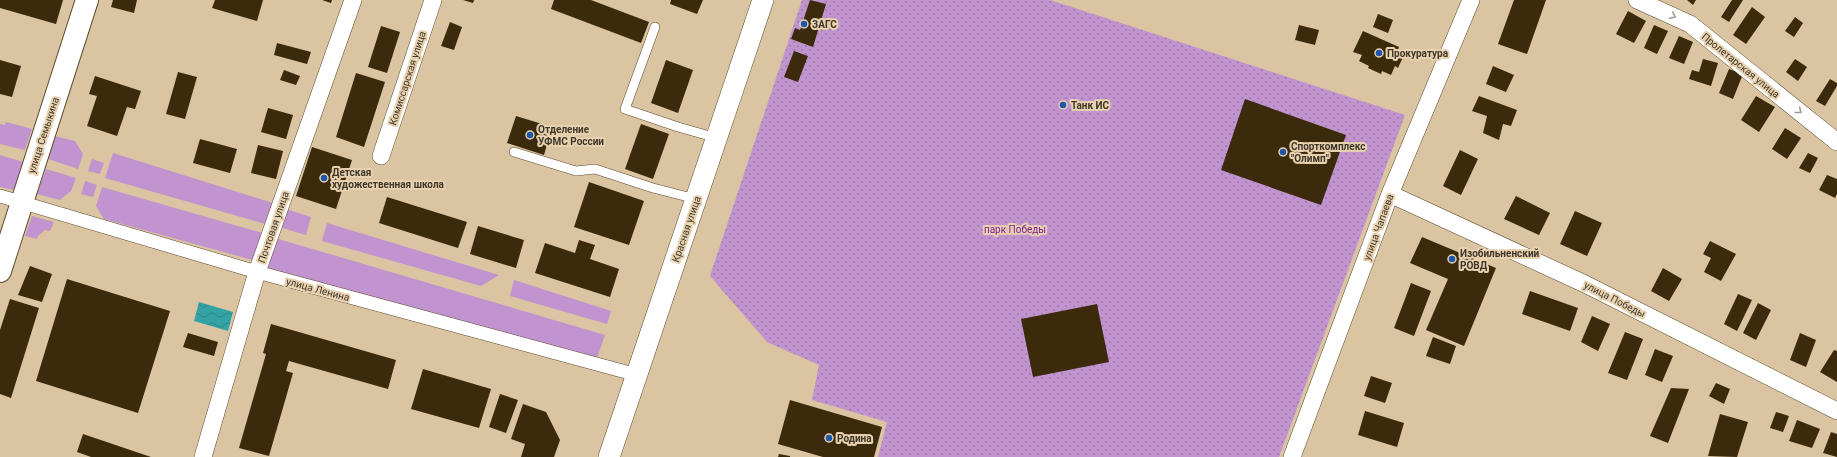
<svg xmlns="http://www.w3.org/2000/svg" width="1837" height="457" font-family="Roboto,sans-serif">
	<style>
		.grass { fill: #c193cf }
		.park { fill: url(#park-dots) }
		.water { fill: url(#water-waves) }
		.building { fill: #3c2a0c }
		.lines { fill: none; stroke-linecap: round; stroke-linejoin: round }
		.service-casing { stroke: #5e4b2d; stroke-width: 10 }
		.pedestrian-casing { stroke: #5e4b2d; stroke-width: 14 }
		.minor-casing { stroke: #5e4b2d; stroke-width: 18 }
		.tertiary-casing { stroke: #5e4b2d; stroke-width: 22 }
		.secondary-casing { stroke: #5e4b2d; stroke-width: 24 }
		.service { stroke: #fff; stroke-width: 9 }
		.pedestrian { stroke: #fff; stroke-width: 13 }
		.minor { stroke: #fff; stroke-width: 17 }
		.tertiary { stroke: #fff; stroke-width: 21 }
		.secondary { stroke: #fff; stroke-width: 22 }
		.oneway { stroke: #a09b94 }
		.poi-dot { fill: #1e57a9; stroke: #e7d1af; stroke-width: 1.5 }
		.labels { text-anchor: middle; stroke-width: 4; stroke-linejoin: round; paint-order: stroke }
		.poi-label { font-size: 10px; font-weight: bold; fill: #40372a; stroke: #e7d1af; text-anchor: start }
		.street-label { font-size: 10px; fill: #40372a; stroke: #e7d1af }
		.park-label { font-size: 10px; fill: #7e1d97; stroke: #e7d1af }
	</style>
	<defs>
		<pattern id="park-dots" width="8" height="8" patternUnits="userSpaceOnUse"><rect width="8" height="8" fill="#c193cf"/><path d="M2 2h.1M6 6h.1" fill="none" stroke="#9e79a8" stroke-width="1.8" stroke-linecap="round"/></pattern>
		<pattern id="water-waves" width="16" height="10" patternUnits="userSpaceOnUse"><rect width="16" height="10" fill="#34a3a6"/><path d="M0 5q4-4 8 0t8 0" fill="none" stroke="#2d8687"/></pattern>
	</defs>
	<rect width="100%" height="100%" fill="#dac4a2"/>
	<path class="grass" d="M 6,122 L 32,129 L 25,150 L 0,144 L 0,124 L 5,125 Z
		M 55,136 L 75,141 L 83,154 L 78,169 L 48,159 Z
		M 113,153 L 276,204 L 269,225 L 105,178 Z
		M 0,155 L 23,162 L 14,190 L 0,187 Z
		M 92,159 L 104,163 L 100,174 L 88,171 Z
		M 46,169 L 76,178 L 71,191 L 60,200 L 37,194 Z
		M 85,181 L 97,185 L 93,197 L 81,194 Z
		M 102,187 L 266,234 L 256,261 L 104,219 L 96,206 Z
		M 286,209 L 311,217 L 306,235 L 279,227 Z
		M 32,216 L 54,222 L 50,231 L 45,230 L 38,236 L 37,239 L 25,236 Z
		M 327,223 L 499,275 L 481,286 L 322,241 Z
		M 275,238 L 605,335 L 597,358 L 267,268 Z
		M 514,280 L 611,311 L 607,324 L 510,296 Z"/>
	<path class="park" d="M 802,0 L 1050,0 L 1405,115 L 1279,457 L 878,457 L 887,422 L 812,400 L 819,365 L 767,342 L 710,276 Z"/>
	<path class="water" d="M 199,302 L 233,312 L 228,331 L 194,321 Z"/>
	<path class="building" d="M 0,0 L 63,0 L 56,24 L 0,8 Z
		M 113,0 L 137,0 L 134,13 L 111,7 Z
		M 215,0 L 263,0 L 257,21 L 212,8 Z
		M 322,0 L 332,0 L 331,3 Z
		M 463,0 L 474,0 L 473,3 Z
		M 554,0 L 591,0 L 649,22 L 641,43 L 551,9 Z
		M 671,0 L 703,0 L 697,14 L 670,4 Z
		M 810,0 L 826,4 L 813,47 L 791,39 L 795,28 L 800,30 Z
		M 1514,0 L 1546,0 L 1527,54 L 1498,44 Z
		M 1687,0 L 1696,0 L 1693,5 Z
		M 1732,0 L 1743,0 L 1729,22 L 1721,17 Z
		M 1752,7 L 1765,17 L 1746,44 L 1733,35 Z
		M 1628,11 L 1646,21 L 1634,43 L 1616,34 Z
		M 1378,14 L 1393,20 L 1388,33 L 1373,27 Z
		M 1795,17 L 1803,23 L 1794,37 L 1785,31 Z
		M 450,22 L 462,27 L 454,50 L 441,46 Z
		M 1299,25 L 1319,30 L 1315,45 L 1295,40 Z
		M 1654,25 L 1668,31 L 1657,54 L 1644,48 Z
		M 381,26 L 400,32 L 387,73 L 368,67 Z
		M 1363,31 L 1399,47 L 1397,52 L 1404,55 L 1398,68 L 1395,66 L 1391,75 L 1382,71 L 1381,74 L 1368,68 L 1369,66 L 1359,61 L 1362,55 L 1353,52 Z
		M 1679,36 L 1693,42 L 1684,64 L 1669,58 Z
		M 277,43 L 311,52 L 307,64 L 274,55 Z
		M 794,51 L 808,56 L 798,82 L 784,77 Z
		M 1703,59 L 1718,63 L 1711,86 L 1689,79 L 1692,70 L 1699,72 Z
		M 1795,59 L 1807,67 L 1798,81 L 1786,72 Z
		M 0,60 L 21,66 L 12,97 L 0,94 Z
		M 666,60 L 693,70 L 678,113 L 651,103 Z
		M 1493,66 L 1514,75 L 1506,92 L 1486,84 Z
		M 1729,69 L 1743,74 L 1733,99 L 1719,93 Z
		M 284,70 L 300,76 L 296,85 L 280,80 Z
		M 178,72 L 197,77 L 185,119 L 166,114 Z
		M 356,73 L 385,82 L 364,147 L 336,137 Z
		M 95,76 L 141,91 L 135,109 L 127,107 L 117,136 L 87,126 L 97,96 L 89,94 Z
		M 1830,79 L 1837,83 L 1837,86 L 1825,106 L 1816,101 Z
		M 1479,96 L 1517,110 L 1511,126 L 1503,124 L 1499,140 L 1483,133 L 1487,116 L 1472,111 Z
		M 1756,96 L 1775,107 L 1759,132 L 1741,120 Z
		M 1245,99 L 1346,135 L 1321,205 L 1221,170 Z
		M 268,108 L 293,115 L 286,139 L 261,132 Z
		M 516,116 L 552,127 L 544,155 L 507,143 Z
		M 641,124 L 669,134 L 653,179 L 625,169 Z
		M 1785,128 L 1801,138 L 1787,159 L 1772,149 Z
		M 200,139 L 237,149 L 230,173 L 193,163 Z
		M 258,145 L 283,151 L 276,179 L 251,173 Z
		M 312,147 L 352,160 L 336,209 L 296,196 Z
		M 1460,150 L 1478,159 L 1461,195 L 1443,186 Z
		M 1808,153 L 1818,158 L 1810,173 L 1799,168 Z
		M 1827,175 L 1837,179 L 1837,194 L 1835,198 L 1819,190 Z
		M 589,182 L 644,201 L 629,245 L 574,227 Z
		M 1516,196 L 1550,213 L 1539,235 L 1504,219 Z
		M 387,197 L 467,222 L 458,248 L 379,223 Z
		M 1575,211 L 1602,223 L 1587,256 L 1560,244 Z
		M 478,226 L 524,240 L 516,268 L 470,254 Z
		M 1422,237 L 1496,268 L 1464,346 L 1426,330 L 1448,279 L 1410,263 Z
		M 579,240 L 595,245 L 590,259 L 619,269 L 610,297 L 535,273 L 545,243 L 575,253 Z
		M 1710,241 L 1736,254 L 1721,281 L 1704,272 L 1711,258 L 1703,254 Z
		M 30,266 L 52,274 L 42,302 L 18,295 Z
		M 1663,268 L 1682,279 L 1669,301 L 1651,291 Z
		M 67,279 L 170,311 L 138,413 L 36,381 Z
		M 1411,283 L 1431,291 L 1414,336 L 1394,328 Z
		M 1530,291 L 1578,308 L 1570,331 L 1522,314 Z
		M 1738,294 L 1752,300 L 1737,331 L 1724,324 Z
		M 10,299 L 39,308 L 11,398 L 0,394 L 0,330 Z
		M 1758,303 L 1771,310 L 1756,340 L 1743,333 Z
		M 1097,304 L 1109,362 L 1033,377 L 1021,319 Z
		M 1592,316 L 1610,324 L 1598,351 L 1581,342 Z
		M 271,324 L 396,360 L 388,389 L 289,361 L 286,371 L 293,373 L 269,456 L 239,448 L 266,354 L 263,353 Z
		M 1625,332 L 1643,339 L 1627,380 L 1608,373 Z
		M 188,333 L 218,342 L 214,356 L 183,347 Z
		M 1800,333 L 1816,340 L 1806,367 L 1790,360 Z
		M 1433,337 L 1456,346 L 1450,364 L 1426,356 Z
		M 1655,349 L 1673,356 L 1662,382 L 1645,375 Z
		M 1834,350 L 1837,351 L 1837,382 L 1820,372 Z
		M 423,369 L 491,389 L 479,428 L 411,409 Z
		M 1371,376 L 1392,383 L 1385,403 L 1364,396 Z
		M 1716,383 L 1730,389 L 1724,404 L 1709,396 Z
		M 1671,388 L 1689,389 L 1668,443 L 1650,436 Z
		M 500,394 L 518,400 L 506,433 L 489,427 Z
		M 790,400 L 882,427 L 874,457 L 823,457 L 778,444 Z
		M 523,404 L 546,412 L 560,440 L 554,457 L 521,457 L 525,444 L 511,439 Z
		M 1365,411 L 1404,423 L 1397,447 L 1358,435 Z
		M 1776,412 L 1789,416 L 1783,432 L 1770,428 Z
		M 1720,414 L 1748,422 L 1737,457 L 1708,456 Z
		M 1797,420 L 1820,429 L 1812,448 L 1789,441 Z
		M 1831,432 L 1837,434 L 1837,457 L 1823,453 Z
		M 83,434 L 151,457 L 91,457 L 77,452 Z
		M 779,454 L 790,456 L 790,457 L 778,457 Z"/>
	<g class="lines">
		<defs>
			<path id="service" d="M 655,27 L 625,109 L 678,127 L 717,138
				M 514,152 L 576,171 L 595,169 L 653,188 L 696,199"/>
			<path id="pedestrian" d="M 0,196 L 257,272 L 637,375"/>
			<path id="minor" d="M 1637,0 L 1690,24 L 1837,142
				M 381,156 L 433,0
				M 1390,194 L 1585,284 L 1837,411
				M 203,457 L 257,272 L 353,0
				M 1292,457 L 1390,194 L 1471,0"/>
			<path id="tertiary" d="M 609,457 L 763,0"/>
			<path id="secondary" d="M 0,271 L 87,0"/>
		</defs>
		<use href="#service" class="service-casing"/>
		<use href="#pedestrian" class="pedestrian-casing"/>
		<use href="#minor" class="minor-casing"/>
		<use href="#tertiary" class="tertiary-casing"/>
		<use href="#secondary" class="secondary-casing"/>
		<use href="#service" class="service"/>
		<use href="#pedestrian" class="pedestrian"/>
		<use href="#minor" class="minor"/>
		<use href="#tertiary" class="tertiary"/>
		<use href="#secondary" class="secondary"/>
	</g>
	<defs><path id="oneway-chevron" d="M-2-3.5L2.5 0L-2 3.5" fill="none" stroke-width="1.6" stroke-linecap="round" stroke-linejoin="round"/></defs>
	<g class="oneway">
		<use href="#oneway-chevron" transform="translate(1673 16) rotate(25)"/>
		<use href="#oneway-chevron" transform="translate(1799 111) rotate(39)"/>
	</g>
	<g class="poi-dot">
		<circle cx="804" cy="24" r="4"/>
		<circle cx="1379" cy="53" r="4"/>
		<circle cx="1063" cy="105" r="4"/>
		<circle cx="530" cy="135" r="4"/>
		<circle cx="1283" cy="152" r="4"/>
		<circle cx="324" cy="178" r="4"/>
		<circle cx="1452" cy="259" r="4"/>
		<circle cx="829" cy="438" r="4"/>
	</g>
	<g class="labels">
		<g class="poi-label">
			<text x="812" y="28">ЗАГС</text>
			<text x="1387" y="57">Прокуратура</text>
			<text x="1071" y="109">Танк ИС</text>
			<text x="538" y="133">Отделение<tspan x="538" dy="12">УФМС России</tspan></text>
			<text x="1291" y="150">Спорткомплекс<tspan x="1291" dy="12">"Олимп"</tspan></text>
			<text x="332" y="176">Детская<tspan x="332" dy="12">художественная школа</tspan></text>
			<text x="1460" y="257">Изобильненский<tspan x="1460" dy="12">РОВД</tspan></text>
			<text x="837" y="442">Родина</text>
		</g>
		<g class="street-label">
			<text transform="translate(1741 65) rotate(39)" y="4">Пролетарская улица</text>
			<text transform="translate(407 78) rotate(-72)" y="4">Комиссарская улица</text>
			<text transform="translate(43 135) rotate(-72)" y="4">улица Семыкина</text>
			<text transform="translate(273 227) rotate(-71)" y="4">Почтовая улица</text>
			<text transform="translate(1378 227) rotate(-70)" y="4">улица Чапаева</text>
			<text transform="translate(686 229) rotate(-71)" y="4">Красная улица</text>
			<text transform="translate(318 289) rotate(15)" y="4">улица Ленина</text>
			<text transform="translate(1615 299) rotate(27)" y="4">улица Победы</text>
		</g>
		<g class="park-label">
			<text x="1015" y="233">парк Победы</text>
		</g>
	</g>
</svg>
